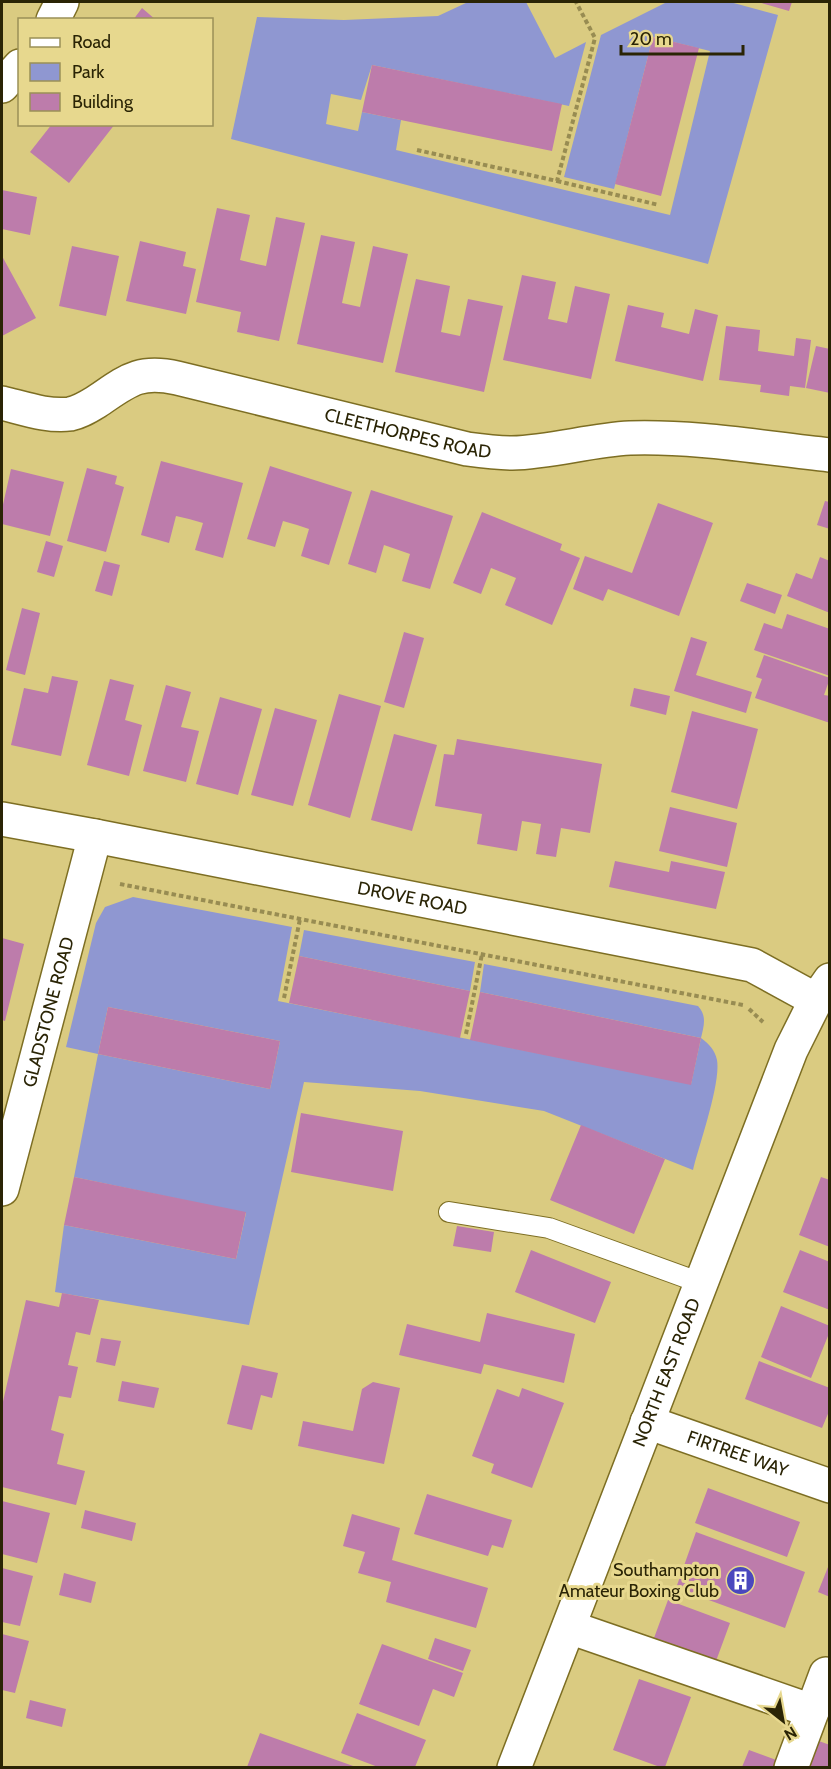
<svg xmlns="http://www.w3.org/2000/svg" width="831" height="1769" font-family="Cabin,sans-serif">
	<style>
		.green { fill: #8f97d1; fill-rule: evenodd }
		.building { fill: #bd7cab }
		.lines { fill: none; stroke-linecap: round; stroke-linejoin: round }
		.service-casing { stroke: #7d6e23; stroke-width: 22 }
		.minor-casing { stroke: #7d6e23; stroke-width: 36 }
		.path { stroke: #988c52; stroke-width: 4; stroke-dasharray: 4.5 3; stroke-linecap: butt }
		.service { stroke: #fff; stroke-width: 20 }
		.minor { stroke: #fff; stroke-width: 33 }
		.labels { text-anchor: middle; stroke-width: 6; stroke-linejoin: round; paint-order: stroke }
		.street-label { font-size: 18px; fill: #2a2405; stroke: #e7d88e }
		.poi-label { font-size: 18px; fill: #2a2405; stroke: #e7d88e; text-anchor: end }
	</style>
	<rect width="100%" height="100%" fill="#dacb81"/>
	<path class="green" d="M 468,2 L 526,2 L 555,58 L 586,42 L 569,106 L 372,65 L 361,100 L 331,94 L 326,124 L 358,131 L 362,112 L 401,120 L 396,150 L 670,215 L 710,51 L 653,37 L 614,189 L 564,177 L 601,35 L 667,2 L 730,2 L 778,15 L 708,264 L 231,139 L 257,17 L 344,20 L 438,16 Z
		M 133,897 L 292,927 L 278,1001 L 691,1084 L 701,1038 L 480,992 L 484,964 L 698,1006 C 707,1016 704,1025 701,1038 C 709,1044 715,1050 717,1060 C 721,1083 699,1145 693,1170 L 544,1111 L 420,1091 L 304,1082 L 249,1325 L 55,1292 L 64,1225 L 236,1259 L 246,1213 L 74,1177 L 98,1054 L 66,1047 L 96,923 L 105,907 ZM 108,1007 L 280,1041 L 270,1089 L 98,1054 Z
		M 304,930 L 475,962 L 470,991 L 299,956 Z"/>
	<path class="building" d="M 758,2 L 792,2 L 789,11 Z
		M 142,8 L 156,20 L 133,20 Z
		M 653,37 L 699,48 L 661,196 L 615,184 Z
		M 372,65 L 562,104 L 552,151 L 362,112 Z
		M 52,124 L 115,124 L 69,183 L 30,152 Z
		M 2,190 L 37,197 L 30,235 L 2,229 Z
		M 217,208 L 250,215 L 240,260 L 252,263 L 266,266 L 276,217 L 305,223 L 279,341 L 237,332 L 241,312 L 196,302 Z
		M 321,235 L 355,242 L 342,303 L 360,307 L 373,246 L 408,254 L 383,363 L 297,344 Z
		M 140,241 L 186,252 L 183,266 L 196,269 L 186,314 L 126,301 Z
		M 72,246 L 119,256 L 106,316 L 59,306 Z
		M 2,256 L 36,318 L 2,336 Z
		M 522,275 L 556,282 L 548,319 L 558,321 L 567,323 L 575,286 L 610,294 L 591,379 L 503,360 Z
		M 416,279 L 450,286 L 441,332 L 460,336 L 468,299 L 503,306 L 484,392 L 395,372 Z
		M 628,305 L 664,313 L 661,327 L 689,334 L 695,309 L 718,315 L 703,381 L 615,361 Z
		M 726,326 L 760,330 L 758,351 L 794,356 L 796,338 L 811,340 L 805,388 L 790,386 L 789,396 L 760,392 L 761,385 L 719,380 Z
		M 816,346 L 830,349 L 830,393 L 806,388 Z
		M 161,461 L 243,483 L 223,558 L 195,550 L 203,523 L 189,519 L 176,516 L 169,543 L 141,535 Z
		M 270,466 L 352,492 L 329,565 L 301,556 L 309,529 L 297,525 L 283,521 L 275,547 L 247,539 Z
		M 87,468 L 117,476 L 115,484 L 124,487 L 106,552 L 67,541 Z
		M 11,469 L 64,482 L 50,536 L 2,524 L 2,509 Z
		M 371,490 L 453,516 L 430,589 L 402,581 L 410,554 L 384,545 L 376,573 L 348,564 Z
		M 825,501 L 830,502 L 830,529 L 817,525 Z
		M 658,503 L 713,523 L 679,616 L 608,589 L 603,601 L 573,589 L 585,556 L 632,573 Z
		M 482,512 L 562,544 L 560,550 L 580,558 L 552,625 L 505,605 L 516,578 L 491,568 L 481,594 L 453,583 Z
		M 46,541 L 63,546 L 54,577 L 37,572 Z
		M 820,557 L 830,561 L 830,613 L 787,596 L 796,573 L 812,579 Z
		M 104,561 L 120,565 L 112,596 L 95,591 Z
		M 747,583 L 782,595 L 775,614 L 740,601 Z
		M 22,608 L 40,613 L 25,675 L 6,670 Z
		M 787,614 L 830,629 L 830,676 L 754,650 L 764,623 L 782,629 Z
		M 404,632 L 424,638 L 404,708 L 384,702 Z
		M 691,637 L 707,642 L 696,675 L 752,692 L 746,713 L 674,691 Z
		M 764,655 L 830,678 L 824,695 L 830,696 L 830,723 L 755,698 L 762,679 L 756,677 Z
		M 52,676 L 78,681 L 61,756 L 11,745 L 24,688 L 48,693 Z
		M 110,679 L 134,685 L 125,720 L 142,725 L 129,776 L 87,765 Z
		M 166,685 L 191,692 L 181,727 L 199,731 L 186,782 L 143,771 Z
		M 634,688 L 670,696 L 666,715 L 630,706 Z
		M 339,694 L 381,706 L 350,818 L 308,805 Z
		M 220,697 L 262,709 L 238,795 L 196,784 Z
		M 275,708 L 317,720 L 293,806 L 251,795 Z
		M 692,711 L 758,729 L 737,809 L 671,792 Z
		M 394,734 L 437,745 L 412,831 L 371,820 Z
		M 457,739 L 602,764 L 590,833 L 561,828 L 556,857 L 536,854 L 541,824 L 522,821 L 517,851 L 477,844 L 482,814 L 435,806 L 444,754 L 454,755 Z
		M 670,807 L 737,823 L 727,867 L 659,851 Z
		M 615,861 L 669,872 L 671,861 L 725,872 L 716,909 L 609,887 Z
		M 2,938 L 24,944 L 5,1021 L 2,1020 Z
		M 299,956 L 470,991 L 460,1038 L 289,1003 Z
		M 480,992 L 701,1038 L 691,1085 L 470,1040 Z
		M 108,1007 L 280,1041 L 270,1089 L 98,1054 Z
		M 301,1113 L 403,1131 L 393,1191 L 291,1172 Z
		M 581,1125 L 665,1159 L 634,1234 L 550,1200 Z
		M 74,1177 L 246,1212 L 236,1259 L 64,1225 Z
		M 821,1177 L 830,1180 L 830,1247 L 799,1235 Z
		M 457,1226 L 494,1232 L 491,1252 L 453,1246 Z
		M 531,1250 L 611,1282 L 595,1323 L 515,1292 Z
		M 800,1250 L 830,1262 L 830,1310 L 783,1292 Z
		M 62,1293 L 99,1300 L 90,1335 L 76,1332 L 68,1365 L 78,1367 L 71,1398 L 59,1396 L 51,1430 L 64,1434 L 57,1464 L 85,1471 L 76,1505 L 2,1487 L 2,1406 L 26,1300 L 59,1307 Z
		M 781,1306 L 830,1326 L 830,1331 L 811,1378 L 761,1357 Z
		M 487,1313 L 575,1334 L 564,1383 L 484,1364 L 481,1374 L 399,1355 L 407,1324 L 480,1342 Z
		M 101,1338 L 121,1341 L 115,1366 L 96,1362 Z
		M 759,1361 L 830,1388 L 830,1409 L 822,1428 L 745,1399 Z
		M 242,1365 L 278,1373 L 272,1398 L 261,1395 L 252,1430 L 227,1424 Z
		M 122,1381 L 159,1388 L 154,1408 L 118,1401 Z
		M 373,1382 L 400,1388 L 384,1464 L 298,1446 L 303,1421 L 353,1431 L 362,1389 Z
		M 522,1388 L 564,1403 L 532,1488 L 491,1473 L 494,1464 L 472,1456 L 497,1389 L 519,1397 Z
		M 708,1488 L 800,1522 L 787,1557 L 695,1523 Z
		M 427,1494 L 512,1520 L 503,1548 L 492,1545 L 488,1556 L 414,1534 Z
		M 2,1501 L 50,1513 L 37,1563 L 2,1554 Z
		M 85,1510 L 136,1523 L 132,1541 L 81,1528 Z
		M 352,1514 L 400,1528 L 392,1560 L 488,1588 L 476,1628 L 386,1602 L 391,1582 L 358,1573 L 365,1552 L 343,1546 Z
		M 696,1532 L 805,1572 L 785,1628 L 676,1588 Z
		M 830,1562 L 830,1597 L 818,1592 Z
		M 2,1568 L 33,1576 L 20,1626 L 2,1622 Z
		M 64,1573 L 96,1582 L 91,1603 L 59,1595 Z
		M 668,1600 L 730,1623 L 716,1661 L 654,1638 Z
		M 2,1634 L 29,1641 L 15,1693 L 2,1690 Z
		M 435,1638 L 471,1650 L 463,1671 L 428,1659 Z
		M 382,1644 L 463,1673 L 454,1697 L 433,1689 L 419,1726 L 359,1704 Z
		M 639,1679 L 691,1697 L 665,1767 L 660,1767 L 613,1750 Z
		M 30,1700 L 66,1709 L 62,1727 L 26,1718 Z
		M 357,1713 L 426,1740 L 415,1767 L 378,1767 L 341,1753 Z
		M 260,1733 L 356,1767 L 247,1767 Z
		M 816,1740 L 830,1745 L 830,1767 L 806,1767 Z
		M 749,1750 L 779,1761 L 777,1767 L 742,1767 Z"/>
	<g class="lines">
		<defs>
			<path id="service" d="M 449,1212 L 549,1228 L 701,1283"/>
			<g id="minor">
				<path d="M 53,20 L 62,2"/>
				<path d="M 2,86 L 20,66"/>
				<path id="s1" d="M 2,403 C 23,408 48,417 70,414 C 80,412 88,407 96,402 C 126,382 138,369 177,378 L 467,449 C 482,451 497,453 512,453 C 552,452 590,440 630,438 C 697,436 763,448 830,455"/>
				<path id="s2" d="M 2,819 L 95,836 L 752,965 L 816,1000"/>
				<path id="s3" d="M 2,1189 L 95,836"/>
				<path id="s4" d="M 647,1422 L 830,1486"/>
				<path d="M 569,1627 L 812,1711"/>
				<path id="s5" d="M 514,1768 L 791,1050 L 816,1000 L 830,980"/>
				<path d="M 791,1768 L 826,1674"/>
			</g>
		</defs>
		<use href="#service" class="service-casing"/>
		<use href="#minor" class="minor-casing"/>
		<path class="path" d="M 417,150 L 557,181 L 595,38 L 576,2
			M 557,181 L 659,205
			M 120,884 L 743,1005
			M 284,998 L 300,919
			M 749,1009 L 763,1022
			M 466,1034 L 482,954"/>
		<use href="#service" class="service"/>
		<use href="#minor" class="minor"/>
	</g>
	<defs>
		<symbol id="building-disc" viewBox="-11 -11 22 22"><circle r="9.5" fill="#4a48be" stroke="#e7d88e"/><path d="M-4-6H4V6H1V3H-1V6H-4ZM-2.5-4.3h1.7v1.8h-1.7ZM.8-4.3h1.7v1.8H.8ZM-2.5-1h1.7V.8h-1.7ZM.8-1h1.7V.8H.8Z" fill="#fff"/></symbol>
	</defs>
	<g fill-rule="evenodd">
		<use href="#building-disc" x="724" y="1564" width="33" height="33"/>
	</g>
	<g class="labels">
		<g class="street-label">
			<text dy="6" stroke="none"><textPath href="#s1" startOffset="424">CLEETHORPES ROAD</textPath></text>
			<text dy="6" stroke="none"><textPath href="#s2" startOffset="418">DROVE ROAD</textPath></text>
			<text dy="6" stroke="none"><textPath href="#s3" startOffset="183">GLADSTONE ROAD</textPath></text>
			<text dy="6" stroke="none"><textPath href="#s5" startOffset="424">NORTH EAST ROAD</textPath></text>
			<text dy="6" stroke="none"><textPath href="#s4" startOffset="96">FIRTREE WAY</textPath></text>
		</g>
		<g class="poi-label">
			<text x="719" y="1576">Southampton<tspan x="719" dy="21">Amateur Boxing Club</tspan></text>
		</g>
	</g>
	<rect width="831" height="1769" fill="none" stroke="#2a2405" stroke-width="6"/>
	<rect x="18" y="18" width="195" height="108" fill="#e7d88e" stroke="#9b9057" stroke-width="1.5"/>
	<rect x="30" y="38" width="30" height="9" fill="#ffffff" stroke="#9b9057" stroke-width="1.5"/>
	<text x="72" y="48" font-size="18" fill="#2a2405">Road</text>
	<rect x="30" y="63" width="30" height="18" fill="#8f97d1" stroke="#9b9057" stroke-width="1.5"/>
	<text x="72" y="78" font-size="18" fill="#2a2405">Park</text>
	<rect x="30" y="93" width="30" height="18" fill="#bd7cab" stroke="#9b9057" stroke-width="1.5"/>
	<text x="72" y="108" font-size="18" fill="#2a2405">Building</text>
	<g transform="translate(783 1721) rotate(149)" stroke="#e7d88e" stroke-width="4.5" paint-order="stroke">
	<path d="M0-4.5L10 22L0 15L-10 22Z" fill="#2a2405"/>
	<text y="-9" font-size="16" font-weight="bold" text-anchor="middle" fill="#2a2405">N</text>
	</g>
	<path d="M621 45v9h122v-9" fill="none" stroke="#2a2405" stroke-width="3"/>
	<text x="630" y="45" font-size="18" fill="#2a2405" stroke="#e7d88e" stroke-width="4.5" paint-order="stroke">20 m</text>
</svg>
